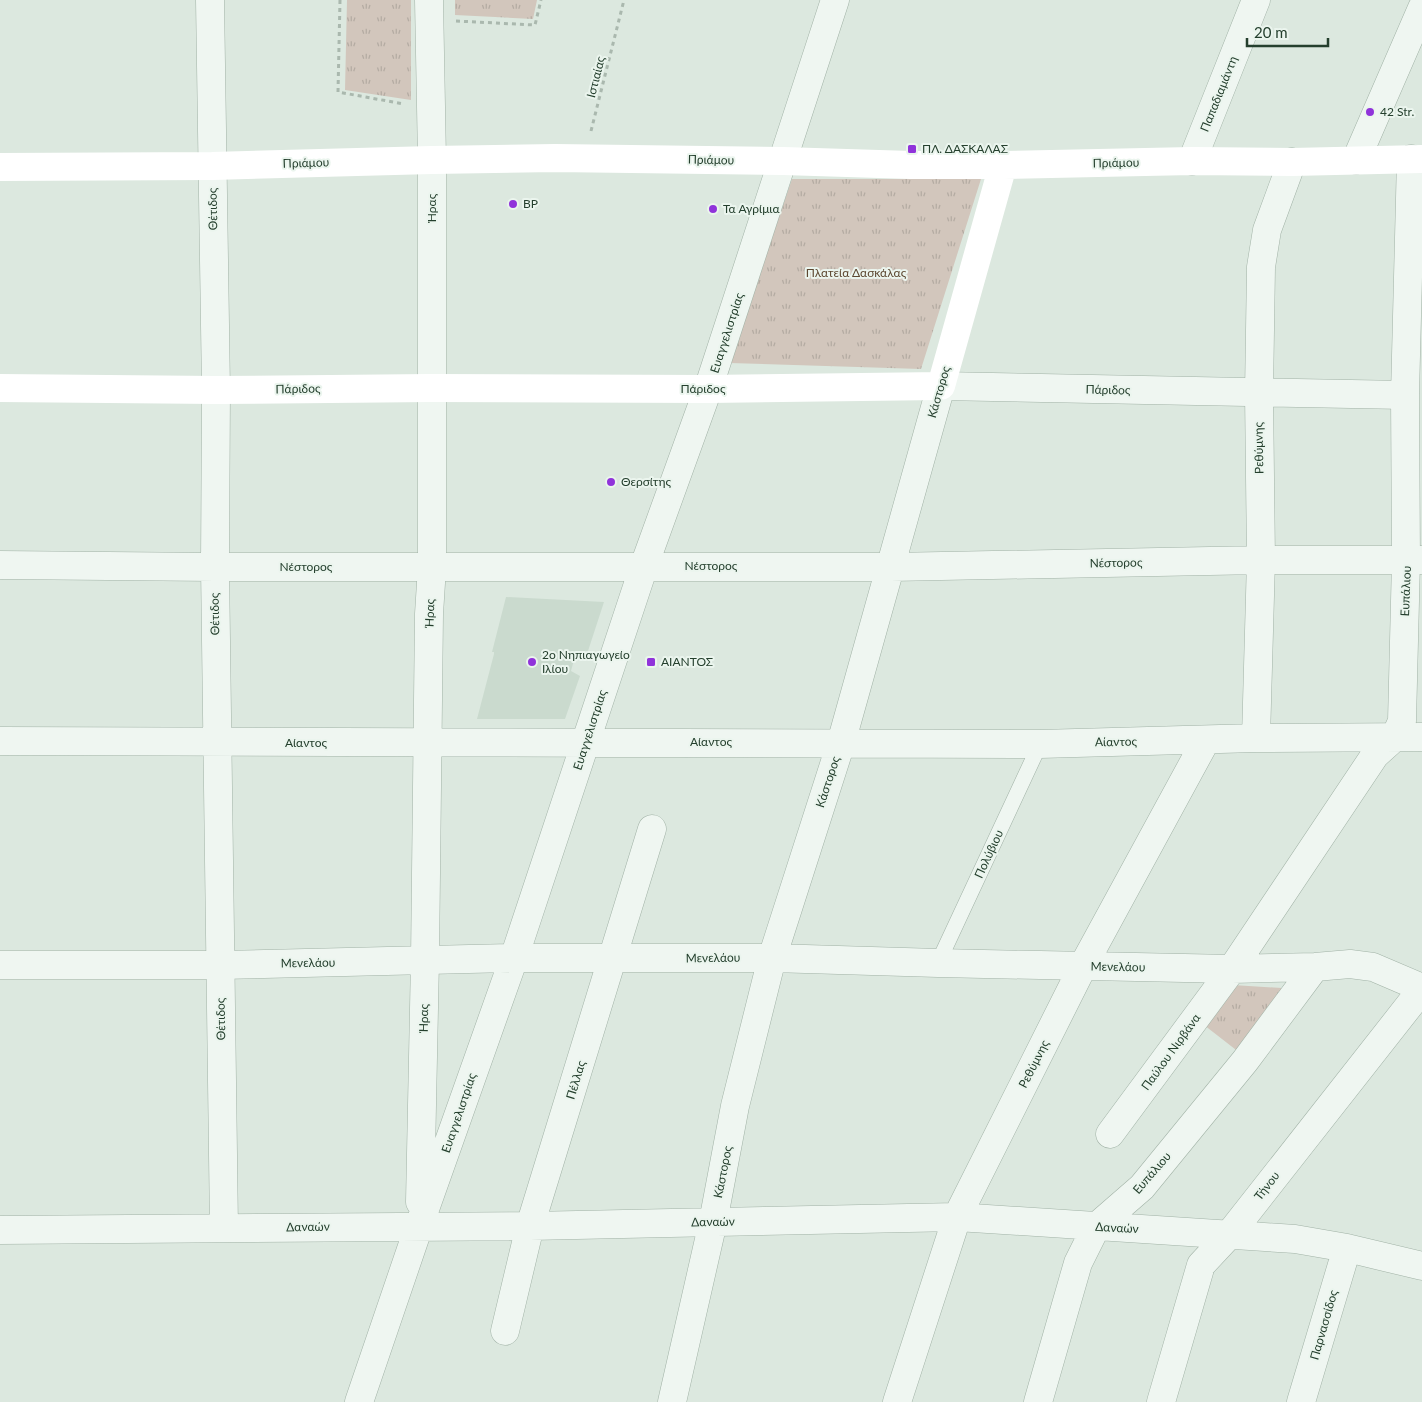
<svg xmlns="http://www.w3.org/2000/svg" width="1422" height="1402" font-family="Lato,sans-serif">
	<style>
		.built { fill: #cadace }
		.grass { fill: url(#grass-tufts) }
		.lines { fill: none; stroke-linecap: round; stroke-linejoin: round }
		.lane-casing { stroke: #a1b2a6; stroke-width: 16 }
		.street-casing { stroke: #a1b2a6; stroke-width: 29 }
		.path { stroke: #aab8ae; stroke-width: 3; stroke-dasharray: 4 4; stroke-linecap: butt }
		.lane { stroke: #eff6f1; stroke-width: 15 }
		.street { stroke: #eff6f1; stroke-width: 28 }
		.secondary { stroke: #fff; stroke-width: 28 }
		.poi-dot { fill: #9033da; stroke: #ebf5ee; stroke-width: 2 }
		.labels { text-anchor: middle; stroke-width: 4; stroke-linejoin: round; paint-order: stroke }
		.street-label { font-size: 12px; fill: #243f2d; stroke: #ebf5ee }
		.poi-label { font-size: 12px; fill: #243f2d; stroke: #ebf5ee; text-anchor: start }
		.park-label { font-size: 12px; fill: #5c4730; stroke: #ebf5ee }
	</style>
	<defs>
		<pattern id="grass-tufts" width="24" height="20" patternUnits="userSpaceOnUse" patternTransform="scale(1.25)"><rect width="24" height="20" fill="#d2c6bc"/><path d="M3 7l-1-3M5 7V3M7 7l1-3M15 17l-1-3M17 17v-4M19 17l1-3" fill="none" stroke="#b4aba2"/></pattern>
	</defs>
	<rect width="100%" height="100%" fill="#dce8df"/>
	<path class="built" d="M 506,597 L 604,602 L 588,651 L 576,652 L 571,671 L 580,676 L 565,719 L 477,719 L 494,654 L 494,652 L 492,652 Z"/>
	<path class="grass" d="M 347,0 L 411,0 L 411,100 L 345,90 Z
		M 455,0 L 537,0 L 533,19 L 455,15 Z
		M 792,179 L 981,179 L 921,369 L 729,363 Z
		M 1233,985 L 1282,988 L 1240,1053 L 1204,1025 Z"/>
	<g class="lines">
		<defs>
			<path id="lane" d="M 938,963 L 1040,744"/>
			<path id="street" d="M 210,0 L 216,390 L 215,567 L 224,1228
				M 1356,160 L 1422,8
				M 1192,161 L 1256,0
				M 0,565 L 215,567 L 891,567 L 1261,560 L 1422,560
				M 1256,738 L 1261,560 L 1259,393 L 1261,267 L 1267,230 L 1292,162
				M 0,741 L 1040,744 L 1256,738 L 1422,737
				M 0,965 L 220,965 L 514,958 L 772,958 L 938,963 L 1232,969 L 1315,967 L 1350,964 L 1373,967 L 1422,988
				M 1110,1134 L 1232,969 L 1375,755 L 1395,737 L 1402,721 L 1406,561 L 1405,395 L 1411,159
				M 420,1202 L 425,960 L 429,614 L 432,567 L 432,160 L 429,0
				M 0,1230 L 530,1226 L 957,1217 L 1295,1239 L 1347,1248 L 1422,1266
				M 505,1331 L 530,1226 L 652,829
				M 359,1402 L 419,1226 L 514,958 L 644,566 L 708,389 L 835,0
				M 672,1402 L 713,1222 L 735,1106 L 772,958 L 841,743 L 941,386 L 1405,395
				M 897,1402 L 957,1217 L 1083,966 L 1206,740
				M 1038,1402 L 1078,1263 L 1096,1227 L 1142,1187 L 1245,1061 L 1315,967
				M 1161,1402 L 1201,1265 L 1229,1235 L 1412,1002 L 1422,996
				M 1301,1402 L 1347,1248"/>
		</defs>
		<use href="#lane" class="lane-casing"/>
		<use href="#street" class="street-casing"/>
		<path class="path" d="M 340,0 L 338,92 L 404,104
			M 456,21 L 535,25 L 541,0
			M 591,131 L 624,0"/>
		<use href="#lane" class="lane"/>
		<use href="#street" class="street"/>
		<path class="secondary" d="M 0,167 L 212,166 L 432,160 L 555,158 L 783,161 L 911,165 L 1003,165 L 1192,161 L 1292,162 L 1422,159
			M 0,388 L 216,390 L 431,388 L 708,389 L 941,386 L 1003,165"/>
	</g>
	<g class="poi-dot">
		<circle cx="1370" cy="112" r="5"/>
		<rect x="907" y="144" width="10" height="10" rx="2.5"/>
		<circle cx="513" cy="204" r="5"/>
		<circle cx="713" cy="209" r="5"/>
		<circle cx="611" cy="482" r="5"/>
		<circle cx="532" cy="662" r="5"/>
		<rect x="646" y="657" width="10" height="10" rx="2.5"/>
	</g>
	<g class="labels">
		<g class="street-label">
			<text transform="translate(596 77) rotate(-76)" y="4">Ιστιαίας</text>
			<text transform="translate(1219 94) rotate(-68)" y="4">Παπαδιαμάντη</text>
			<text transform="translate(711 160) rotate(1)" y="4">Πριάμου</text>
			<text transform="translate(306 163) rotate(-2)" y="4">Πριάμου</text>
			<text transform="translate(1116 163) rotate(-1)" y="4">Πριάμου</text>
			<text transform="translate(432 208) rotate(-90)" y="4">Ήρας</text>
			<text transform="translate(213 209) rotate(-91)" y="4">Θέτιδος</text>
			<text transform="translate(727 333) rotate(-72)" y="4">Ευαγγελιστρίας</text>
			<text transform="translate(298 389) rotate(-1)" y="4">Πάριδος</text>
			<text x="703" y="393">Πάριδος</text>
			<text transform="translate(1108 390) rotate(1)" y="4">Πάριδος</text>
			<text transform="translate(939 392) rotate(-74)" y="4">Κάστορος</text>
			<text transform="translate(1259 448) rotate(-91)" y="4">Ρεθύμνης</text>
			<text transform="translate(1116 563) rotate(-1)" y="4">Νέστορος</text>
			<text x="711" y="570">Νέστορος</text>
			<text x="306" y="571">Νέστορος</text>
			<text transform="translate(1406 591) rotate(-88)" y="4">Ευπάλιου</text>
			<text transform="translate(430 613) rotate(-88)" y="4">Ήρας</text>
			<text transform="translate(215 614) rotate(-91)" y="4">Θέτιδος</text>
			<text transform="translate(590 730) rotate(-72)" y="4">Ευαγγελιστρίας</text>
			<text x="711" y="746">Αίαντος</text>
			<text transform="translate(1116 742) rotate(-1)" y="4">Αίαντος</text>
			<text x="306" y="747">Αίαντος</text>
			<text transform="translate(828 782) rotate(-72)" y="4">Κάστορος</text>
			<text transform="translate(989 854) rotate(-65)" y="4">Πολύβιου</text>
			<text transform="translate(713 958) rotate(-1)" y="4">Μενελάου</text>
			<text transform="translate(308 963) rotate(-1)" y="4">Μενελάου</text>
			<text transform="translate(1118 967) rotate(1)" y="4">Μενελάου</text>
			<text transform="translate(424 1018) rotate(-89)" y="4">Ήρας</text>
			<text transform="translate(221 1019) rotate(-91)" y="4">Θέτιδος</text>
			<text transform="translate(1171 1052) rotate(-54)" y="4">Παύλου Νιρβάνα</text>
			<text transform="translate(1034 1064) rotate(-63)" y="4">Ρεθύμνης</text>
			<text transform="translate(576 1080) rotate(-73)" y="4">Πέλλας</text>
			<text transform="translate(459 1113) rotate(-71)" y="4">Ευαγγελιστρίας</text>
			<text transform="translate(723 1172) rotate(-79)" y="4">Κάστορος</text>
			<text transform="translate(1152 1173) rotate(-49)" y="4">Ευπάλιου</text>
			<text transform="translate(1267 1186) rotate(-52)" y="4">Τήνου</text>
			<text transform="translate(713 1222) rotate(-1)" y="4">Δαναών</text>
			<text transform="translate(308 1227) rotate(-1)" y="4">Δαναών</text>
			<text transform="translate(1117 1228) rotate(3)" y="4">Δαναών</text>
			<text transform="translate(1324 1325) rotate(-74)" y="4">Παρνασσίδος</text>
		</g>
		<g class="poi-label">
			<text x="1380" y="116">42 Str.</text>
			<text x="922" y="153">ΠΛ. ΔΑΣΚΑΛΑΣ</text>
			<text x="523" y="208">BP</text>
			<text x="723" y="213">Τα Αγρίμια</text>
			<text x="621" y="486">Θερσίτης</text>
			<text x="542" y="659">2ο Νηπιαγωγείο<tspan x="542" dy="14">Ιλίου</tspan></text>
			<text x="661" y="666">ΑΙΑΝΤΟΣ</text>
		</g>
		<g class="park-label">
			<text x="856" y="277">Πλατεία Δασκάλας</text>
		</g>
	</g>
	<path d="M1247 38v8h81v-8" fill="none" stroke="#243f2d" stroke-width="2.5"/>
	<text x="1254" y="38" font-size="15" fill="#243f2d" stroke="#ebf5ee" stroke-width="4" paint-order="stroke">20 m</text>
</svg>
